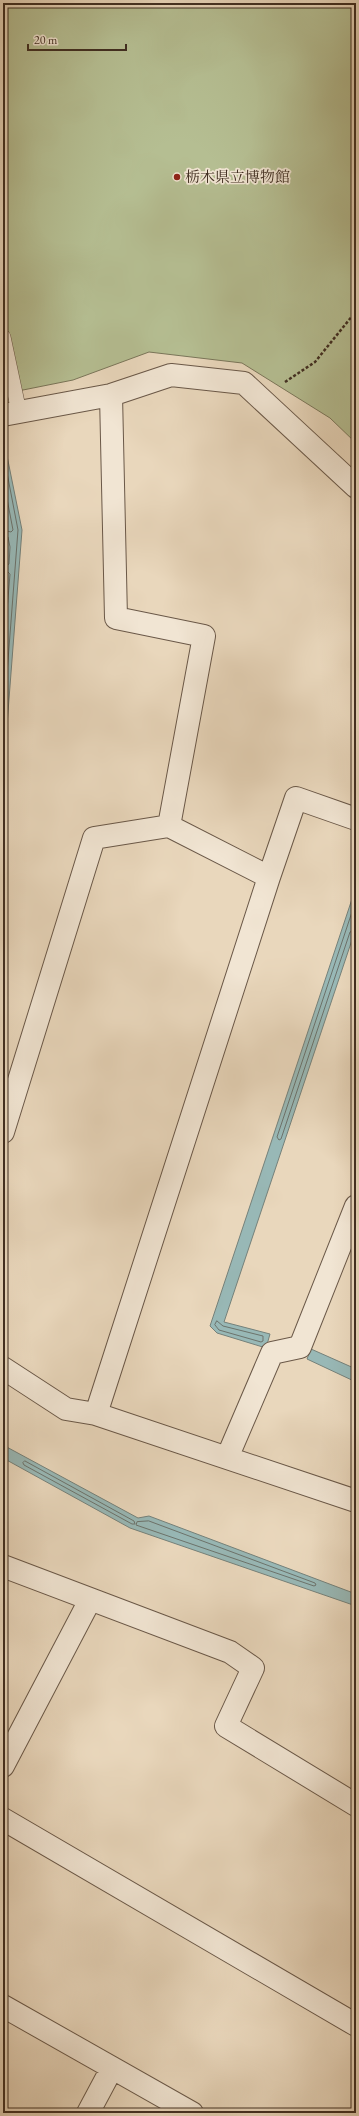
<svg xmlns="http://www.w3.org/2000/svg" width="359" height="2116" font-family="'EB Garamond','Noto Serif JP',serif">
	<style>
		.green { fill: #b5be92; stroke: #7a765a }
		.water { fill: #98b8b6; stroke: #75817a }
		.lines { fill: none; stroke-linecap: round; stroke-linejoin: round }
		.shore { stroke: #6c736c; stroke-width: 1 }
		.service-casing { stroke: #6a5848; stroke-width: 16 }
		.minor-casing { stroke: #6a5848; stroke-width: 24 }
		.path { stroke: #402e21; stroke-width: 2.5; stroke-dasharray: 3 2; stroke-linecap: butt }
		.service { stroke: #f1e5d3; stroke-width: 15 }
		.minor { stroke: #f1e5d3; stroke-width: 22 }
		.poi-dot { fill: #8f2418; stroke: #f1e5d3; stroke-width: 1.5 }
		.labels { text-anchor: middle; stroke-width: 3.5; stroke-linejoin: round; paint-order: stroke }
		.poi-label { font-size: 15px; fill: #402e21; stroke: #f1e5d3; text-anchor: start }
	</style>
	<rect width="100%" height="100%" fill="#e9d7bc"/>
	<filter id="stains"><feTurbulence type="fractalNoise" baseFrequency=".005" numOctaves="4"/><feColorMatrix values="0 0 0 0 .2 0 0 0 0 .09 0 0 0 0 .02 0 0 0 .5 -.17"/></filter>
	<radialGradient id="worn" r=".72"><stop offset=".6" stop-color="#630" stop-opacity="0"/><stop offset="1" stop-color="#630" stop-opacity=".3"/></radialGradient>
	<path class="green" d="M 3,3 L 356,3 L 356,443 L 330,418 L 242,363 L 149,352 L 73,380 L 3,394 Z"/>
	<path class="water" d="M 3,436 L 22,530 L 3,777 L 3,587 L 6,547 L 3,529 Z
		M 356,887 L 356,928 L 224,1322 L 270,1334 L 266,1348 L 217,1333 L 210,1326 Z
		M 311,1349 L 356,1369 L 356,1382 L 307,1359 Z
		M 3,1445 L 138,1518 L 149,1516 L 356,1594 L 356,1606 L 130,1528 L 3,1458 Z"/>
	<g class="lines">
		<path class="shore" d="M 3,452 L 18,530 L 3,726
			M 3,478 L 13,530 L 11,532 L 3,530
			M 3,535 L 8,537 L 10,547 L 9,564 L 3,568
			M 3,573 L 8,572 L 10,574 L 3,661
			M 356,900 L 277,1137 L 279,1140 L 281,1139 L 350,932 L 356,929
			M 217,1321 L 223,1326 L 263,1336 L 263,1341 L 261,1342 L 219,1330 L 215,1325 Z
			M 25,1461 L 134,1521 L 135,1524 L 132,1524 L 24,1465 L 23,1463 Z
			M 149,1521 L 315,1583 L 316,1585 L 314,1586 L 136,1525 L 137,1522 Z"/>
		<defs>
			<path id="service" d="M 3,337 L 19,412"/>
			<path id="minor" d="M 3,415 L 111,395 L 171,375 L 244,383 L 356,487
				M 269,877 L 296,798 L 356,819
				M 3,1132 L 94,838 L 169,826
				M 3,1368 L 66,1409 L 96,1414 L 356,1501
				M 96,1414 L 269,877 L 169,826 L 204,636 L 116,618 L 111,395
				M 227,1458 L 272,1353 L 300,1347 L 356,1206
				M 3,1566 L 230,1652 L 253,1668 L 226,1726 L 356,1805
				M 3,1766 L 90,1600
				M 3,1819 L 356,2025
				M 3,2006 L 192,2113
				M 88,2113 L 112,2068"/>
		</defs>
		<use href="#service" class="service-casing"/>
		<use href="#minor" class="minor-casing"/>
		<path class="path" d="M 356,311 L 353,315 L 356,334
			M 285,382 L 315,362 L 353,315"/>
		<use href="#service" class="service"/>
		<use href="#minor" class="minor"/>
	</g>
	<circle class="poi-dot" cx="177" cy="177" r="4"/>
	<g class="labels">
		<g class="poi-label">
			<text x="185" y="182">栃木県立博物館</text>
		</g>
	</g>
	<rect width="359" height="2116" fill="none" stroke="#e9d7bc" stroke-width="16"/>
	<rect x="4" y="4" width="351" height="2108" fill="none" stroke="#402e21" stroke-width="2"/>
	<rect x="8" y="8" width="343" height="2100" fill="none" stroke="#402e21"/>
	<path d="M28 44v6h98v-6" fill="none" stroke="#402e21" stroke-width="2"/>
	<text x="34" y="44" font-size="12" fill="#402e21" stroke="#f1e5d3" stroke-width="3" paint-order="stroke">20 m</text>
	<rect width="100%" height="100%" filter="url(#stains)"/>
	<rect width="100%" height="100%" fill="url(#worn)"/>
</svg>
